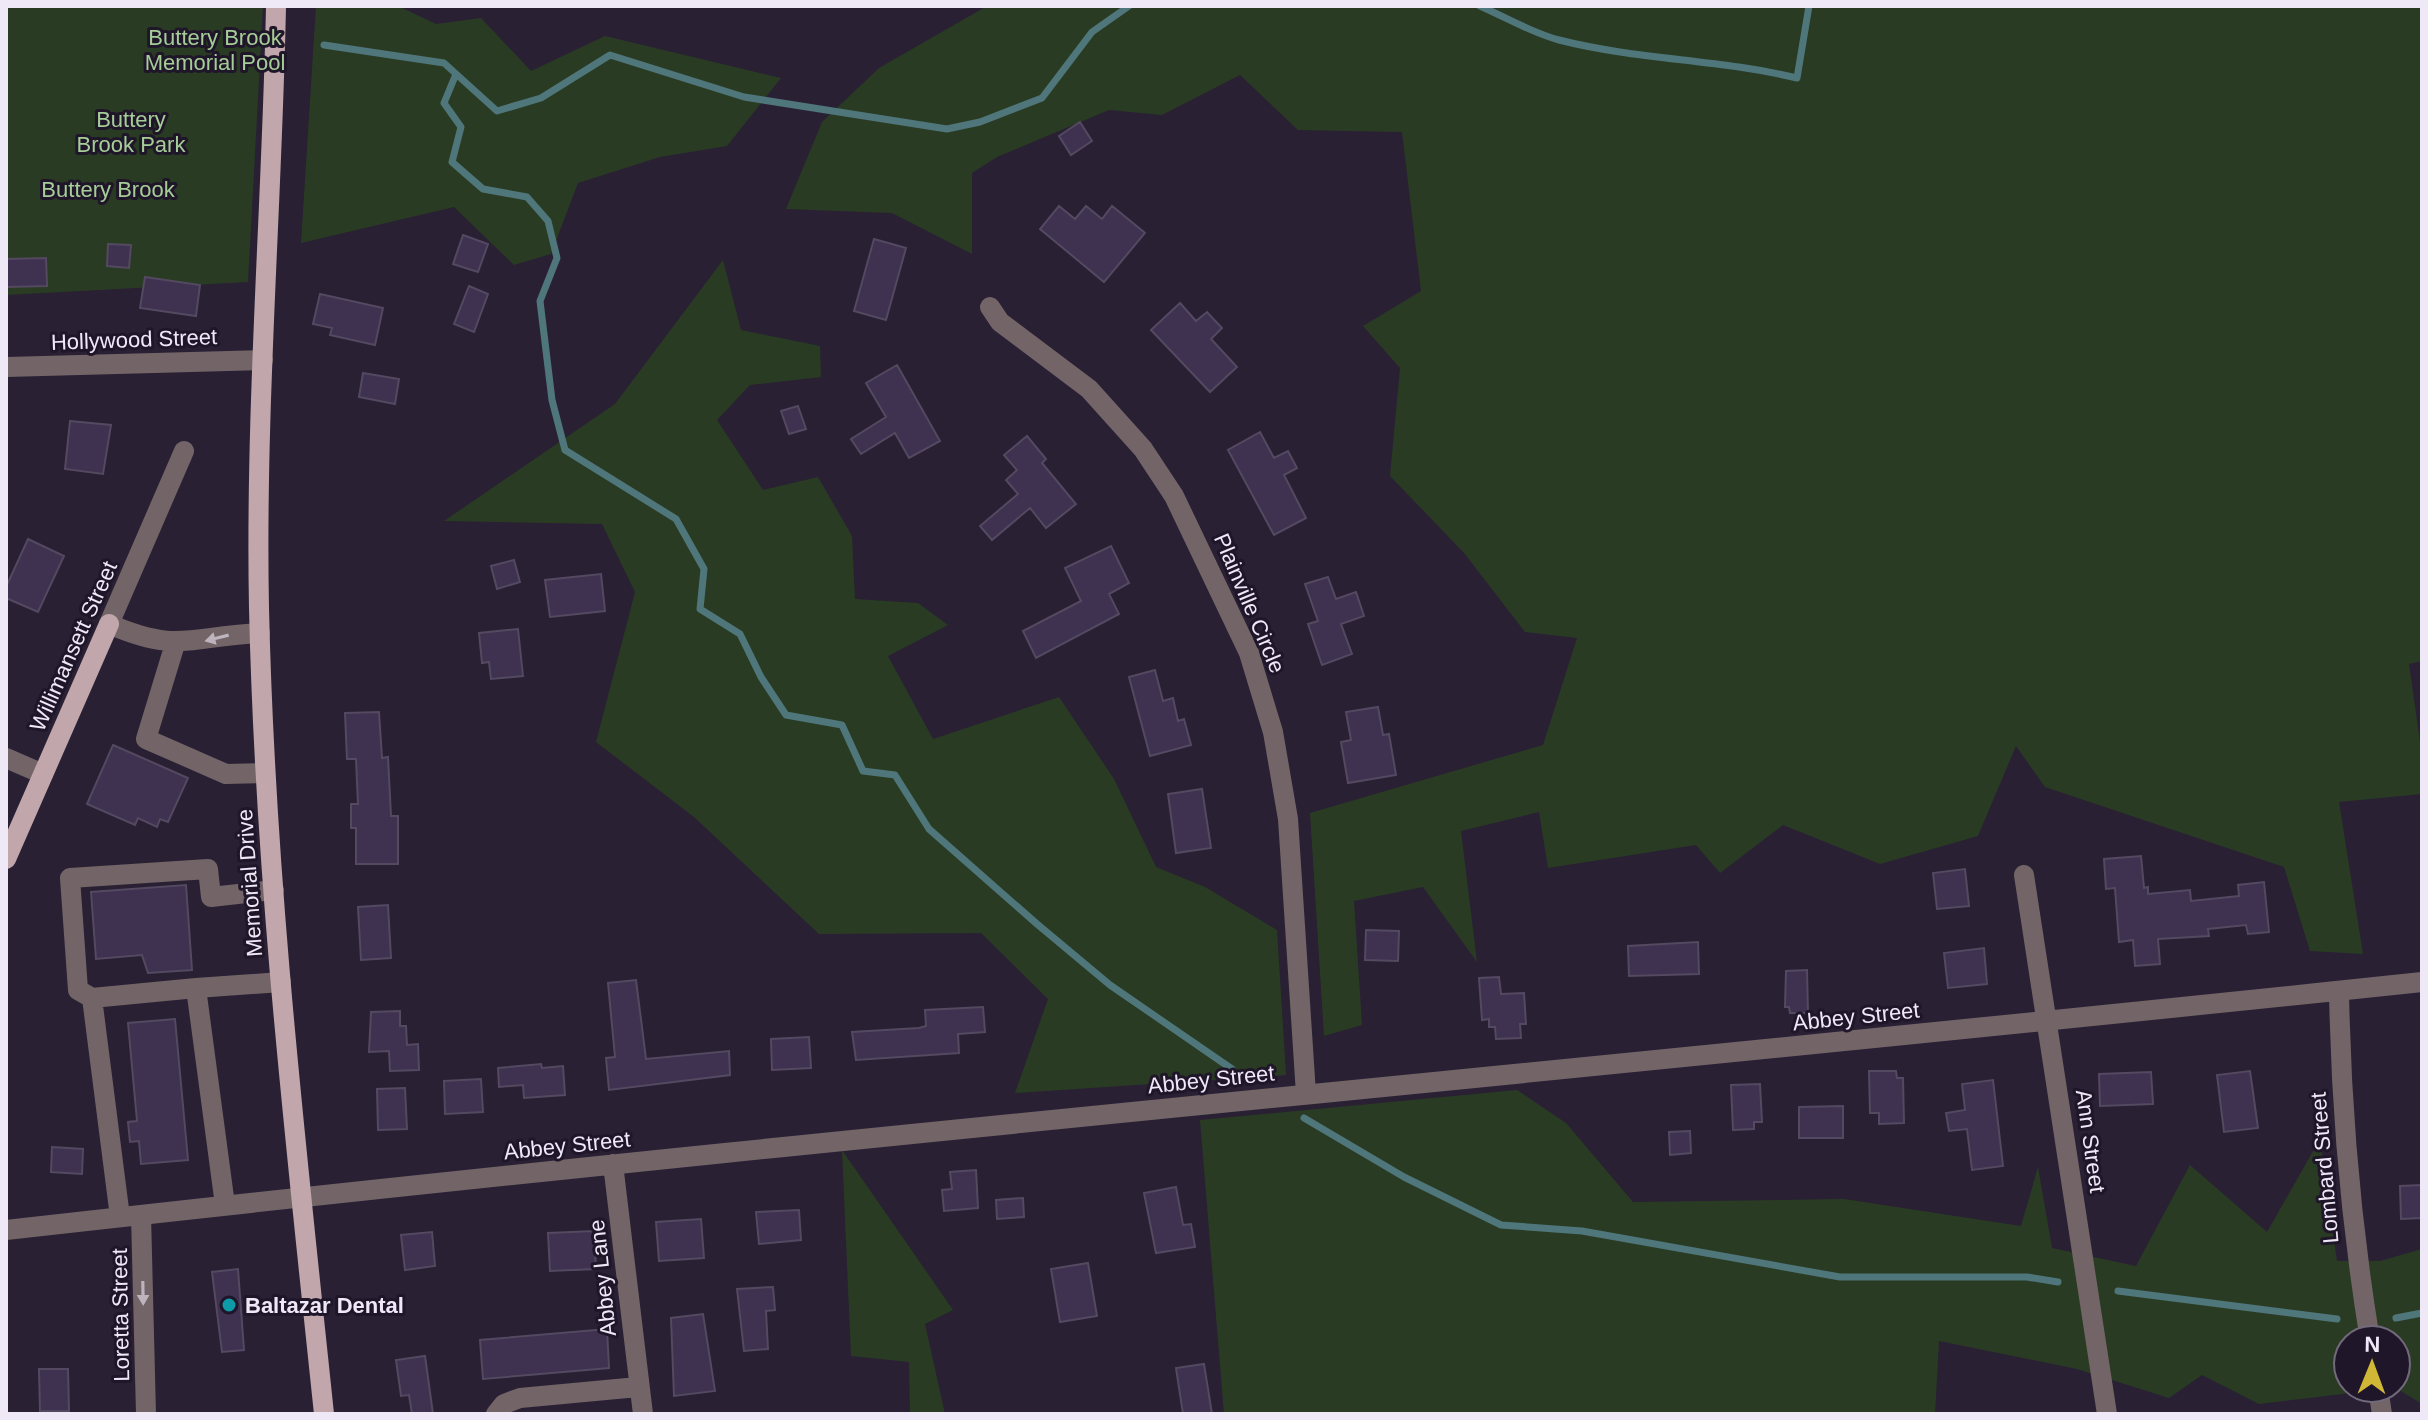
<svg xmlns="http://www.w3.org/2000/svg" width="2428" height="1420" font-family="Arial,sans-serif">
	<style>
		.green { fill: #2a3b23 }
		.lines { fill: none; stroke-linecap: round; stroke-linejoin: round }
		.stream { stroke: #4f767b; stroke-width: 7 }
		.building { fill: #3f3150; stroke: #534960; stroke-width: 2 }
		.minor { stroke: #736567; stroke-width: 20 }
		.major { stroke: #c1a6ab; stroke-width: 20 }
		.oneway { fill: #bdb4bd }
		.culture-dot { fill: #0f9aa8; stroke: #1f162a; stroke-width: 3 }
		.labels { text-anchor: middle; stroke-width: 6; stroke-linejoin: round; paint-order: stroke }
		.park-label { font-size: 22px; fill: #a6cd97; stroke: #1f162a }
		.street-label { font-size: 22px; fill: #efe9f7; stroke: #1f162a }
		.poi-label { font-size: 22px; font-weight: bold; fill: #efe9f7; stroke: #1f162a; text-anchor: start }
	</style>
	<rect width="100%" height="100%" fill="#292034"/>
	<path class="green" d="M 6,6 L 263,6 L 248,282 L 6,295 Z
		M 316,6 L 398,6 L 436,24 L 481,18 L 531,71 L 605,36 L 781,78 L 727,146 L 660,157 L 578,183 L 551,254 L 514,265 L 454,207 L 301,243 Z
		M 987,6 L 2422,6 L 2422,661 L 2409,664 L 2422,756 L 2422,794 L 2339,802 L 2363,954 L 2310,951 L 2284,867 L 2045,787 L 2016,746 L 1978,836 L 1880,864 L 1783,825 L 1720,873 L 1696,845 L 1548,868 L 1539,812 L 1461,831 L 1477,962 L 1423,887 L 1354,901 L 1362,1025 L 1324,1036 L 1310,813 L 1543,745 L 1577,638 L 1525,632 L 1464,553 L 1390,476 L 1400,368 L 1363,326 L 1421,291 L 1402,132 L 1298,130 L 1240,75 L 1162,115 L 1109,110 L 997,157 L 972,173 L 972,254 L 892,213 L 786,209 L 822,122 L 879,68 Z
		M 723,260 L 741,330 L 820,346 L 821,377 L 750,385 L 717,420 L 763,490 L 818,477 L 852,536 L 855,599 L 918,603 L 948,625 L 888,656 L 933,739 L 1059,697 L 1114,779 L 1156,867 L 1205,887 L 1277,930 L 1286,1075 L 1015,1093 L 1048,999 L 981,933 L 819,934 L 694,817 L 596,742 L 635,592 L 602,524 L 444,521 L 615,404 Z
		M 1517,1090 L 1566,1123 L 1633,1202 L 1844,1199 L 2021,1226 L 2038,1167 L 2052,1248 L 2136,1266 L 2190,1165 L 2267,1232 L 2320,1139 L 2337,1261 L 2380,1261 L 2422,1249 L 2422,1404 L 2396,1388 L 2396,1340 L 2348,1340 L 2348,1388 L 2393,1388 L 2259,1404 L 2202,1375 L 2169,1398 L 2077,1369 L 1939,1341 L 1935,1414 L 1224,1414 L 1200,1120 Z
		M 842,1150 L 953,1310 L 925,1324 L 945,1414 L 910,1414 L 909,1362 L 851,1356 Z"/>
	<g class="lines">
		<path class="stream" d="M 1480,6 C 1505,17 1532,33 1559,40 C 1638,60 1718,59 1797,78 L 1809,6
			M 324,45 L 444,63 L 497,111 L 541,98 L 610,55 L 744,97 L 947,129 L 980,122 L 1042,98 L 1092,32 L 1129,6
			M 456,74 L 444,103 L 461,127 L 452,162 L 483,189 L 527,197 L 548,221 L 557,258 L 540,301 L 552,400 L 565,450 L 676,519 L 704,569 L 700,609 L 740,634 L 761,677 L 786,715 L 842,725 L 863,771 L 895,775 L 929,829 L 1037,924 L 1110,985 L 1232,1069
			M 1304,1118 L 1404,1177 L 1501,1225 L 1582,1231 L 1840,1277 L 2027,1277 L 2058,1282
			M 2118,1291 L 2337,1319
			M 2396,1318 L 2422,1313"/>
	</g>
	<path class="building" d="M 1080,122 L 1092,141 L 1071,155 L 1059,136 Z
		M 1059,206 L 1075,219 L 1086,206 L 1102,219 L 1112,206 L 1145,233 L 1104,282 L 1040,229 Z
		M 463,235 L 488,244 L 478,272 L 453,264 Z
		M 874,239 L 906,248 L 886,320 L 854,311 Z
		M 108,244 L 131,245 L 129,268 L 107,266 Z
		M 46,258 L 47,286 L 6,287 L 6,259 Z
		M 145,277 L 200,285 L 196,316 L 140,308 Z
		M 469,286 L 488,294 L 474,332 L 454,324 Z
		M 320,294 L 383,308 L 375,345 L 330,335 L 332,328 L 313,324 Z
		M 1180,303 L 1196,321 L 1207,312 L 1222,328 L 1211,339 L 1237,367 L 1210,392 L 1151,330 Z
		M 897,365 L 940,441 L 909,458 L 895,433 L 861,454 L 851,439 L 886,417 L 866,383 Z
		M 363,373 L 399,379 L 395,404 L 359,397 Z
		M 798,406 L 806,429 L 789,434 L 781,411 Z
		M 70,421 L 111,425 L 103,474 L 65,469 Z
		M 1260,432 L 1274,458 L 1288,451 L 1297,468 L 1284,475 L 1306,518 L 1274,535 L 1228,450 Z
		M 1027,436 L 1046,459 L 1042,463 L 1076,504 L 1046,528 L 1030,508 L 992,540 L 980,526 L 1018,494 L 1006,480 L 1017,470 L 1004,455 Z
		M 28,539 L 64,556 L 38,612 L 6,598 L 6,587 Z
		M 1111,546 L 1129,583 L 1109,594 L 1119,614 L 1036,658 L 1023,631 L 1081,601 L 1065,568 Z
		M 514,560 L 520,582 L 497,589 L 491,566 Z
		M 601,574 L 605,611 L 550,617 L 545,580 Z
		M 1328,577 L 1336,599 L 1356,592 L 1364,616 L 1341,624 L 1352,654 L 1322,665 L 1308,624 L 1318,621 L 1305,584 Z
		M 518,629 L 523,676 L 491,679 L 489,662 L 482,663 L 479,633 Z
		M 1155,670 L 1163,701 L 1173,698 L 1178,721 L 1184,719 L 1191,745 L 1150,756 L 1129,677 Z
		M 1378,707 L 1383,735 L 1389,734 L 1396,775 L 1348,783 L 1341,742 L 1351,740 L 1346,712 Z
		M 379,712 L 382,758 L 388,757 L 391,816 L 398,816 L 398,864 L 356,864 L 356,828 L 351,828 L 351,804 L 358,804 L 356,759 L 347,759 L 345,713 Z
		M 113,745 L 188,778 L 168,822 L 160,819 L 157,827 L 138,818 L 135,825 L 87,804 Z
		M 1202,789 L 1211,848 L 1176,853 L 1168,794 Z
		M 2141,856 L 2144,888 L 2148,887 L 2148,894 L 2190,890 L 2191,901 L 2239,896 L 2238,885 L 2264,882 L 2269,932 L 2248,934 L 2246,925 L 2208,929 L 2209,936 L 2158,939 L 2160,964 L 2135,966 L 2133,940 L 2119,942 L 2115,888 L 2106,889 L 2104,859 Z
		M 1965,869 L 1969,906 L 1937,909 L 1933,873 Z
		M 186,885 L 192,970 L 148,973 L 142,955 L 96,959 L 91,892 Z
		M 388,905 L 391,958 L 361,960 L 358,907 Z
		M 1366,930 L 1399,931 L 1398,961 L 1365,960 Z
		M 1698,942 L 1699,974 L 1629,976 L 1628,946 Z
		M 1984,948 L 1987,984 L 1948,988 L 1944,953 Z
		M 1807,970 L 1808,1013 L 1790,1013 L 1789,1007 L 1785,1007 L 1786,971 Z
		M 1499,977 L 1501,994 L 1524,993 L 1526,1024 L 1520,1024 L 1521,1038 L 1496,1039 L 1495,1027 L 1489,1027 L 1489,1019 L 1482,1020 L 1479,978 Z
		M 636,980 L 646,1059 L 729,1051 L 730,1075 L 609,1090 L 606,1058 L 615,1057 L 608,983 Z
		M 983,1007 L 985,1032 L 958,1034 L 959,1053 L 856,1060 L 852,1032 L 919,1028 L 926,1026 L 925,1010 Z
		M 400,1011 L 400,1026 L 406,1026 L 407,1045 L 418,1044 L 419,1070 L 390,1071 L 389,1051 L 369,1052 L 371,1012 Z
		M 175,1019 L 188,1160 L 141,1164 L 139,1141 L 130,1142 L 128,1122 L 137,1121 L 128,1023 Z
		M 809,1037 L 811,1068 L 772,1070 L 771,1039 Z
		M 541,1064 L 542,1068 L 563,1066 L 565,1095 L 524,1098 L 523,1085 L 499,1087 L 498,1068 Z
		M 1869,1071 L 1896,1071 L 1897,1078 L 1903,1078 L 1904,1123 L 1879,1124 L 1879,1113 L 1870,1113 Z
		M 2250,1071 L 2258,1128 L 2224,1132 L 2217,1075 Z
		M 2151,1072 L 2153,1104 L 2100,1106 L 2099,1074 Z
		M 481,1079 L 483,1112 L 445,1114 L 444,1081 Z
		M 1993,1080 L 2003,1166 L 1972,1170 L 1967,1129 L 1949,1131 L 1946,1113 L 1965,1110 L 1962,1084 Z
		M 1760,1084 L 1762,1122 L 1754,1122 L 1754,1129 L 1733,1130 L 1731,1085 Z
		M 405,1088 L 407,1129 L 378,1130 L 377,1089 Z
		M 1843,1106 L 1843,1138 L 1799,1138 L 1799,1107 Z
		M 1690,1131 L 1691,1153 L 1670,1155 L 1669,1132 Z
		M 52,1147 L 83,1149 L 82,1174 L 51,1172 Z
		M 976,1170 L 978,1208 L 944,1211 L 942,1190 L 952,1189 L 950,1172 Z
		M 2422,1185 L 2422,1218 L 2401,1219 L 2400,1186 Z
		M 1176,1187 L 1183,1225 L 1191,1224 L 1195,1247 L 1156,1253 L 1144,1193 Z
		M 1023,1198 L 1024,1217 L 997,1219 L 996,1200 Z
		M 799,1210 L 801,1240 L 759,1244 L 756,1212 Z
		M 701,1219 L 704,1258 L 659,1261 L 656,1222 Z
		M 594,1231 L 596,1269 L 550,1271 L 548,1233 Z
		M 432,1232 L 435,1266 L 405,1270 L 401,1235 Z
		M 1088,1263 L 1097,1316 L 1060,1322 L 1051,1269 Z
		M 238,1269 L 244,1350 L 222,1352 L 212,1272 Z
		M 773,1287 L 775,1310 L 766,1311 L 768,1349 L 744,1351 L 737,1289 Z
		M 703,1314 L 715,1391 L 674,1396 L 671,1318 Z
		M 607,1329 L 609,1368 L 483,1379 L 480,1340 Z
		M 425,1356 L 433,1414 L 412,1414 L 409,1395 L 401,1396 L 396,1360 Z
		M 1204,1364 L 1212,1414 L 1183,1414 L 1176,1368 Z
		M 39,1369 L 68,1369 L 69,1411 L 40,1411 Z"/>
	<g class="lines">
		<path class="minor" d="M 990,307 L 1000,322 L 1089,389 L 1143,449 L 1174,496 L 1249,653 L 1273,732 L 1288,819 L 1306,1094
			M 6,367 L 263,360
			M 184,451 L 109,624 C 178,654 191,636 260,633
			M 175,644 L 146,739 L 226,774 L 265,773
			M 6,758 L 43,774
			M 2024,875 L 2107,1414
			M 2339,991 C 2341,1108 2351,1224 2370,1340
			M 92,998 L 196,988
			M 613,1164 L 643,1414
			M 225,1205 L 196,988 L 281,982
			M 141,1215 L 146,1414
			M 120,1217 L 92,998 L 78,990 L 70,878 L 208,869 L 211,897 L 274,890
			M 6,1230 C 811,1139 1617,1067 2422,982
			M 2378,1388 L 2382,1414
			M 496,1414 L 504,1404 L 520,1398 L 638,1387"/>
		<path class="major" d="M 276,6 C 272,207 255,408 259,608 C 265,878 296,1146 324,1414
			M 6,859 L 109,624"/>
	</g>
	<defs><path id="oneway-solid" d="M-6-.8H1V-3.2L6.5 0L1 3.2V.8H-6Z" transform="scale(2)"/></defs>
	<g class="oneway">
		<use href="#oneway-solid" transform="translate(217 638) rotate(166)"/>
		<use href="#oneway-solid" transform="translate(143 1293) rotate(89)"/>
	</g>
	<circle class="culture-dot" cx="229" cy="1305" r="8"/>
	<g class="labels">
		<g class="park-label">
			<text x="215" y="45">Buttery Brook<tspan x="215" dy="25">Memorial Pool</tspan></text>
			<text x="131" y="127">Buttery<tspan x="131" dy="25">Brook Park</tspan></text>
			<text x="108" y="197">Buttery Brook</text>
		</g>
		<g class="street-label">
			<text transform="translate(134 339) rotate(-2)" y="8">Hollywood Street</text>
			<text transform="translate(1250 603) rotate(67)" y="8">Plainville Circle</text>
			<text transform="translate(73 646) rotate(-66)" y="8">Willimansett Street</text>
			<text transform="translate(249 883) rotate(-94)" y="8">Memorial Drive</text>
			<text transform="translate(1856 1016) rotate(-6)" y="8">Abbey Street</text>
			<text transform="translate(1211 1079) rotate(-6)" y="8">Abbey Street</text>
			<text transform="translate(2091 1141) rotate(82)" y="8">Ann Street</text>
			<text transform="translate(567 1145) rotate(-6)" y="8">Abbey Street</text>
			<text transform="translate(2324 1168) rotate(-95)" y="8">Lombard Street</text>
			<text transform="translate(602 1278) rotate(-96)" y="8">Abbey Lane</text>
			<text transform="translate(120 1315) rotate(-91)" y="8">Loretta Street</text>
		</g>
		<g class="poi-label">
			<text x="245" y="1313">Baltazar Dental</text>
		</g>
	</g>
	<rect width="2428" height="1420" fill="none" stroke="#efe9f7" stroke-width="16"/>
	<g transform="translate(2372 1364) rotate(1)"><circle r="38" fill="#1f162a" stroke="#726a7c" stroke-width="2"/>
	<path d="M0-6L14 30L0 20L-14 30Z" fill="#d1b736"/>
	<text y="-12" font-size="22" font-weight="bold" text-anchor="middle" fill="#efe9f7">N</text>
	</g>
</svg>
